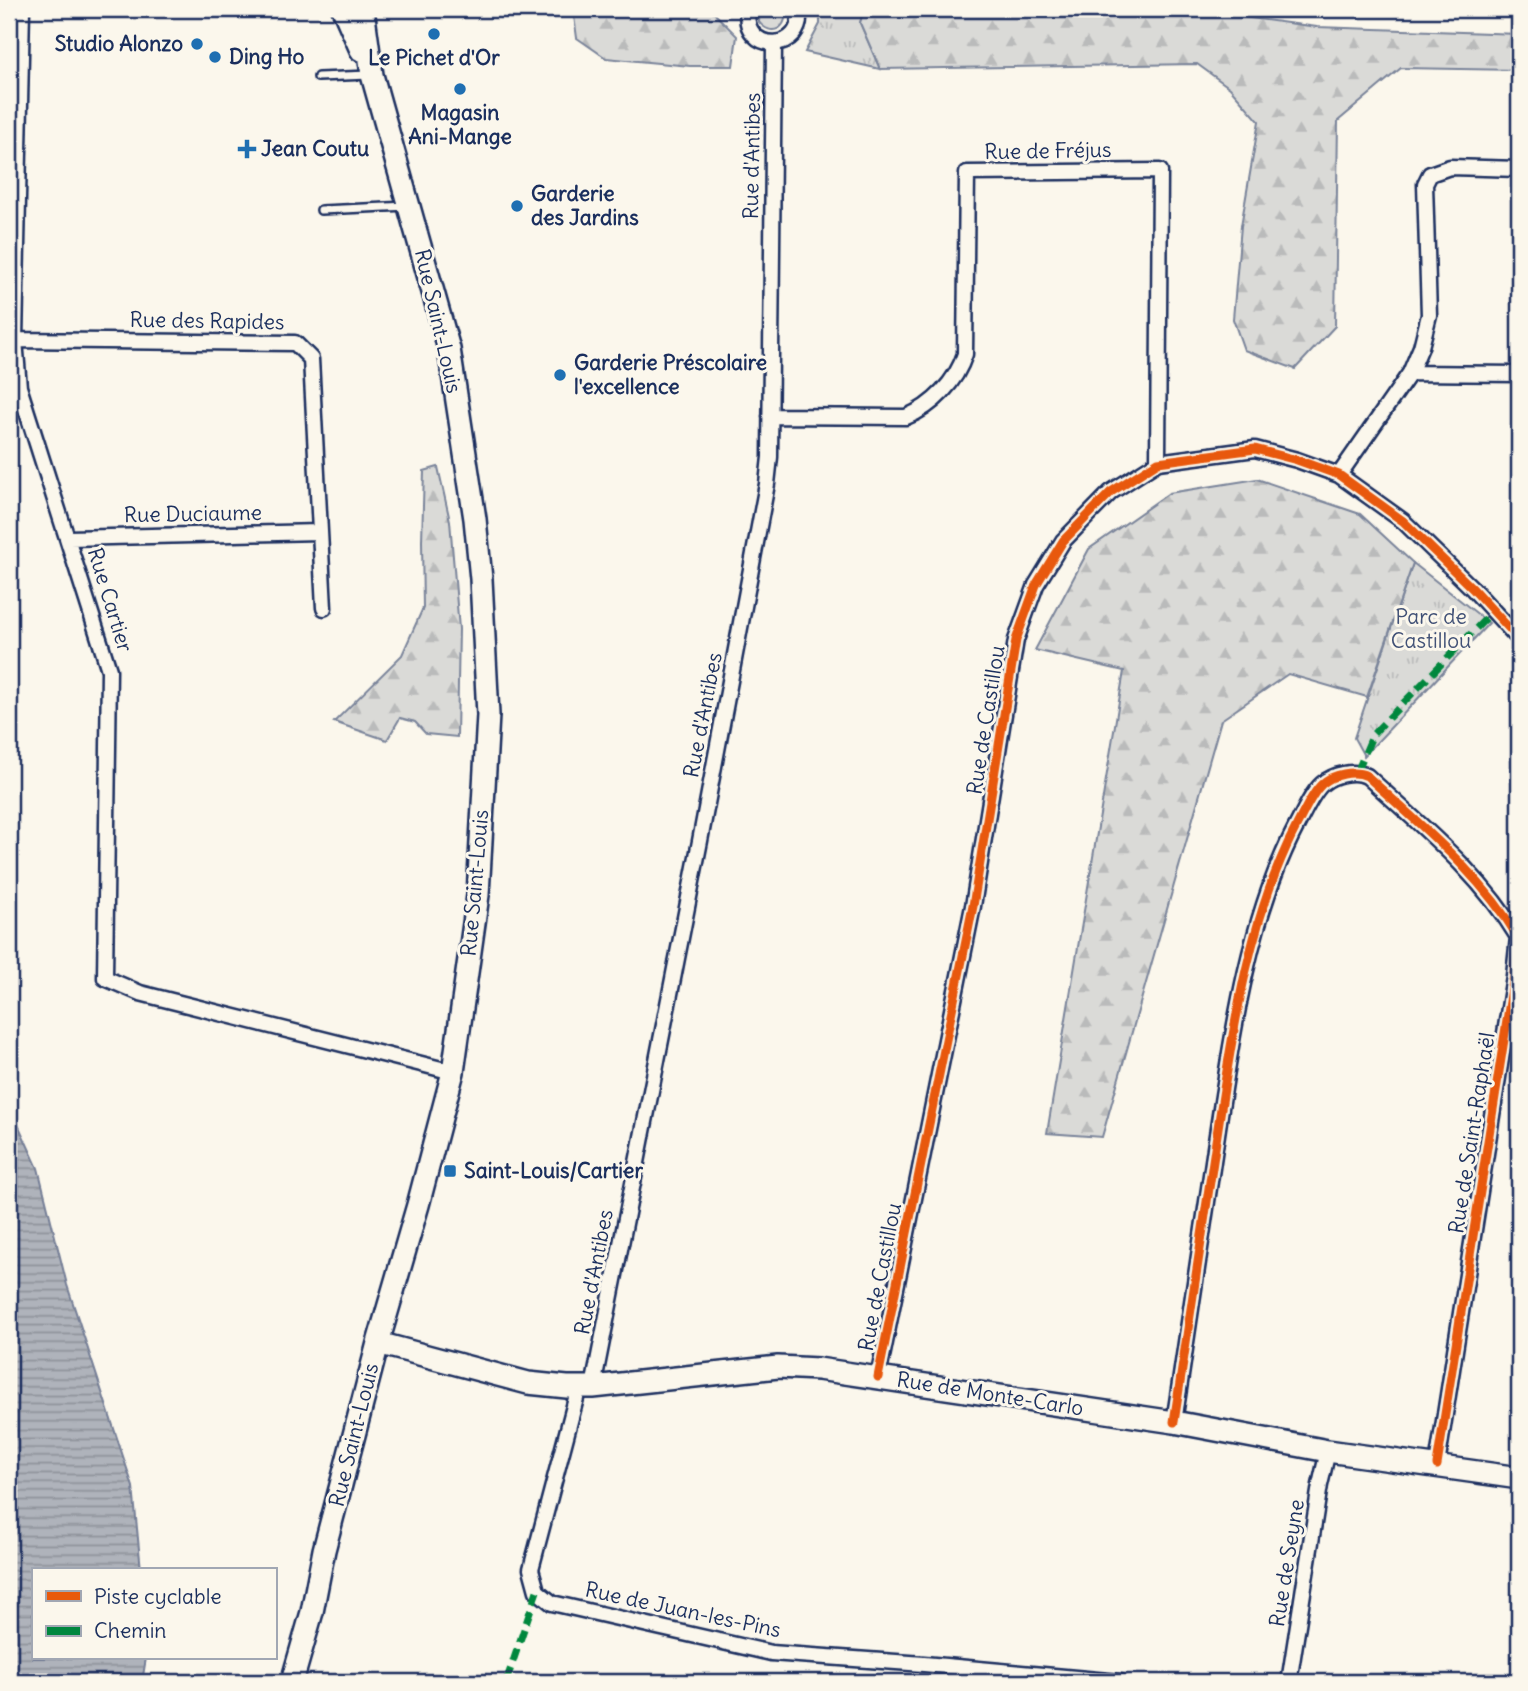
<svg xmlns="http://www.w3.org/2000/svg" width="1528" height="1691" font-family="Delius,sans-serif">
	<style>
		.grass { fill: url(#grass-tufts); stroke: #7a849a; stroke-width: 2 }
		.forest { fill: url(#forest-firs); stroke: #7a849a; stroke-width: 2 }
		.water { fill: url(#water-rules); stroke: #747e96; stroke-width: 2 }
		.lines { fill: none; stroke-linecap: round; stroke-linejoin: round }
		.lane-casing { stroke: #1b2f5e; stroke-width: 12 }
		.street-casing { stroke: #1b2f5e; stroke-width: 19 }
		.secondary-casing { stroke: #1b2f5e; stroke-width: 26 }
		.lane { stroke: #fbf7ec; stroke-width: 7 }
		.street { stroke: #fbf7ec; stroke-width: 14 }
		.secondary { stroke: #fbf7ec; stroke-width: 21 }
		.quiet { stroke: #00873e; stroke-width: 7; stroke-dasharray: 14 7; stroke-linecap: butt }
		.cycleway-casing { stroke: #fbf7ec; stroke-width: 13 }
		.cycleway { stroke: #e8590c; stroke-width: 9 }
		.poi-dot { fill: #1f6fb2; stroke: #fbf7ec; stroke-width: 2.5 }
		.labels { text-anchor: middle; stroke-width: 6; stroke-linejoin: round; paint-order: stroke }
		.poi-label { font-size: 21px; font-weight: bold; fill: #1b2f5e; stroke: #fbf7ec; text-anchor: start }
		.street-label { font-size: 21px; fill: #1b2f5e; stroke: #fbf7ec }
		.park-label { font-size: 21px; fill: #415176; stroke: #fbf7ec }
	</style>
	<defs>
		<pattern id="grass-tufts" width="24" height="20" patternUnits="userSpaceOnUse" patternTransform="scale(1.75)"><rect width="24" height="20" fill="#dadad7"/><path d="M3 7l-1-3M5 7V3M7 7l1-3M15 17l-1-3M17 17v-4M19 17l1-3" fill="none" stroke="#babbbb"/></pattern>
		<pattern id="forest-firs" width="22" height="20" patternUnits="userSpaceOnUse" patternTransform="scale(1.75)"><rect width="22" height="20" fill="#dadad7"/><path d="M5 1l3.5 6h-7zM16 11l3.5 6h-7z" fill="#babbbb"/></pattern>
		<pattern id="water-rules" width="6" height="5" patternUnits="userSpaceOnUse" patternTransform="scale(1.75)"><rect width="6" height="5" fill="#afb3bb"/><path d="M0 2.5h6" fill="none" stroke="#8e929b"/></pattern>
	</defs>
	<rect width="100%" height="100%" fill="#fbf7ec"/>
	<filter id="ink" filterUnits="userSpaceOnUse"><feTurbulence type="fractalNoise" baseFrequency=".0143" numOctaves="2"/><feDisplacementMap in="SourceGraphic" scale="14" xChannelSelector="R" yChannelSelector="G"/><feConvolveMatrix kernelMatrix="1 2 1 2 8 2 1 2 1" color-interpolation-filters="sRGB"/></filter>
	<g filter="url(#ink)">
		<path class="grass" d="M 760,9 L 784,9 C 790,28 771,38 759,22 Z
			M 820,9 L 864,9 L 860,23 L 880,69 L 805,52 L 820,24 Z
			M 1413,563 L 1489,623 L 1364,756 L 1354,738 Z"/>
		<path class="forest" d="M 573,9 L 710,9 L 737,36 L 733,66 L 690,66 L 606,58 L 577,38 Z
			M 864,9 L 1184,9 L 1317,27 L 1519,34 L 1519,70 L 1401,68 L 1338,121 L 1335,326 L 1295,369 L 1244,350 L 1233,319 L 1241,226 L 1259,121 L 1230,88 L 1197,64 L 880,69 L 860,23 Z
			M 438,467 L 450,521 L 459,629 L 457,737 L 426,734 L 415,722 L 400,718 L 387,740 L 334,722 L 402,655 L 423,608 L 422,541 L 424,471 Z
			M 1257,479 L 1360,514 L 1413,563 L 1367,697 L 1288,674 L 1221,720 L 1102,1137 L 1047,1133 L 1124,671 L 1035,650 L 1089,549 L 1169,493 Z"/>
		<path class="water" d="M 9,1105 L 38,1168 L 67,1285 L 133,1487 L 141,1570 L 33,1570 L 33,1658 L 146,1658 L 142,1682 L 9,1682 Z"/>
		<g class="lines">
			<defs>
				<path id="lane" d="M 318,77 L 370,75
					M 321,210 L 408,206"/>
				<path id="street" d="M 22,9 L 15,340 L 19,387 L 109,670 L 105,978 L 140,993 L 453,1072
					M 748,9 C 740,55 808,53 798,9
					M 15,340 L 295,343 L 311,359 L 324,608
					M 1410,373 L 1421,347 L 1429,315 L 1425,184 L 1430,174 L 1450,167 L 1519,169
					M 770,416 L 906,417 C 933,406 956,382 965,354 L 967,173 L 1160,171 L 1158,462
					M 1339,475 L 1410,373 L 1519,374
					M 69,538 L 319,532
					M 878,1377 L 973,906 L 1016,640 L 1036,585 L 1063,541 L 1111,492 L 1158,462 L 1255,449 L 1297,460 L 1339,475 L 1403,521 L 1473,589 L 1519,639
					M 579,1387 L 531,1569 L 537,1591 L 552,1603 L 771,1653 L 924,1664 L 1120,1682
					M 593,1387 L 700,841 L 767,484 L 770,457 L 774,43
					M 1174,1422 C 1188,1331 1201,1240 1215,1148 C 1231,1042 1247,920 1297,825 C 1304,812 1312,793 1322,784 C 1333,774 1354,770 1367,776 C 1421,826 1480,873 1518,937 L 1514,976 L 1437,1465
					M 1289,1682 L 1320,1485 L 1328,1451"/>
				<path id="secondary" d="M 343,9 L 361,50
					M 378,1343 L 528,1383 L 567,1387 L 593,1387 L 778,1367 L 818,1369 L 1174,1422 L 1328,1451 L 1519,1478
					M 292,1682 L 312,1612 L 324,1550 L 378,1343 L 418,1205 L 453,1072 L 478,895 L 488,715 L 481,579 L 475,519 L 449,349 L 372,75 L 363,9"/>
			</defs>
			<use href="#lane" class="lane-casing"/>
			<use href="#street" class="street-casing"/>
			<use href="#secondary" class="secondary-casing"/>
			<use href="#lane" class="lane"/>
			<use href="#street" class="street"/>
			<use href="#secondary" class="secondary"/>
			<path class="quiet" d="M 1357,772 L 1373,734 L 1493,611
				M 506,1682 L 537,1591"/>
			<defs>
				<path id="cycleway" d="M 878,1377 L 973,906 L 1016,640 L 1036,585 L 1063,541 L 1111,492 L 1158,462 L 1255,449 L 1297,460 L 1339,475 L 1403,521 L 1473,589 L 1519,639
					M 1174,1422 C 1188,1331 1201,1240 1215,1148 C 1231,1042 1247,920 1297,825 C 1304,812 1312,793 1322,784 C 1333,774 1354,770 1367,776 C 1421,826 1480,873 1518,937 L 1514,976 L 1437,1465"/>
			</defs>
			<use href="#cycleway" class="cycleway-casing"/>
			<use href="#cycleway" class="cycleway"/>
		</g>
	</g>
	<g class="poi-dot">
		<circle cx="434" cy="34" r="7"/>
		<circle cx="197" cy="44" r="7"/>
		<circle cx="215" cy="57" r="7"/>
		<circle cx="460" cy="89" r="7"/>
		<path d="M243.5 138.5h7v7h7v7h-7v7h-7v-7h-7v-7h7z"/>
		<circle cx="517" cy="206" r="7"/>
		<circle cx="560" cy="375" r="7"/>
		<rect x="443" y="1164" width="14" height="14" rx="3.5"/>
	</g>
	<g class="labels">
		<g class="poi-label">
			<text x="183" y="51" text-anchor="end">Studio Alonzo</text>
			<text x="229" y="64">Ding Ho</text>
			<text x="434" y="65" text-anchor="middle">Le Pichet d'Or</text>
			<text x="460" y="120" text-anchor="middle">Magasin<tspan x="460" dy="24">Ani-Mange</tspan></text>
			<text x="261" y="156">Jean Coutu</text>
			<text x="531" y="201">Garderie<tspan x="531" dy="24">des Jardins</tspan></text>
			<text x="574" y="370">Garderie Préscolaire<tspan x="574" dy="24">l'excellence</tspan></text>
			<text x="464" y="1178">Saint-Louis/Cartier</text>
		</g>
		<g class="street-label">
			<text transform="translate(1048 151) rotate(-1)" y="7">Rue de Fréjus</text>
			<text transform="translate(752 156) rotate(-89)" y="7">Rue d'Antibes</text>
			<text transform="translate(207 321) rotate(1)" y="7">Rue des Rapides</text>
			<text transform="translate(438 321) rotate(77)" y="7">Rue Saint-Louis</text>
			<text transform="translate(193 514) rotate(-1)" y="7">Rue Duciaume</text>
			<text transform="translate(110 600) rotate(73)" y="7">Rue Cartier</text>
			<text transform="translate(703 715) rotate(-79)" y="7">Rue d'Antibes</text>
			<text transform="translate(986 720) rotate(-81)" y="7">Rue de Castillou</text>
			<text transform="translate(475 883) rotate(-85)" y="7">Rue Saint-Louis</text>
			<text transform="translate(1472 1133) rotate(-81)" y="7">Rue de Saint-Raphaël</text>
			<text transform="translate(594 1272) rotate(-79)" y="7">Rue d'Antibes</text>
			<text transform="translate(880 1277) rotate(-79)" y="7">Rue de Castillou</text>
			<text transform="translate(990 1394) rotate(9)" y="7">Rue de Monte-Carlo</text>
			<text transform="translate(354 1435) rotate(-76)" y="7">Rue Saint-Louis</text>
			<text transform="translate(1287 1563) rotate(-81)" y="7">Rue de Seyne</text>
			<text transform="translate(683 1610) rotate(12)" y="7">Rue de Juan-les-Pins</text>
		</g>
		<g class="park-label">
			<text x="1431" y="624">Parc de<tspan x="1431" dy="24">Castillou</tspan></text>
		</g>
	</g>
	<rect width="1528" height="1691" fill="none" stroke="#fbf7ec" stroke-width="35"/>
	<rect x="18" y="18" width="1493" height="1656" fill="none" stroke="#1b2f5e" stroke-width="2.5" filter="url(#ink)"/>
	<rect x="32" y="1568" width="245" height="91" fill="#fbf7ec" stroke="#a1a7b3" stroke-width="2"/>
	<rect x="46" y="1591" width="35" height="10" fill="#e8590c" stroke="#a1a7b3" stroke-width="2"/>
	<text x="94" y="1604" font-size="21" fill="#1b2f5e">Piste cyclable</text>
	<rect x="46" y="1626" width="35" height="10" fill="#00873e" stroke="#a1a7b3" stroke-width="2"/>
	<text x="94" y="1638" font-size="21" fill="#1b2f5e">Chemin</text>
</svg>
